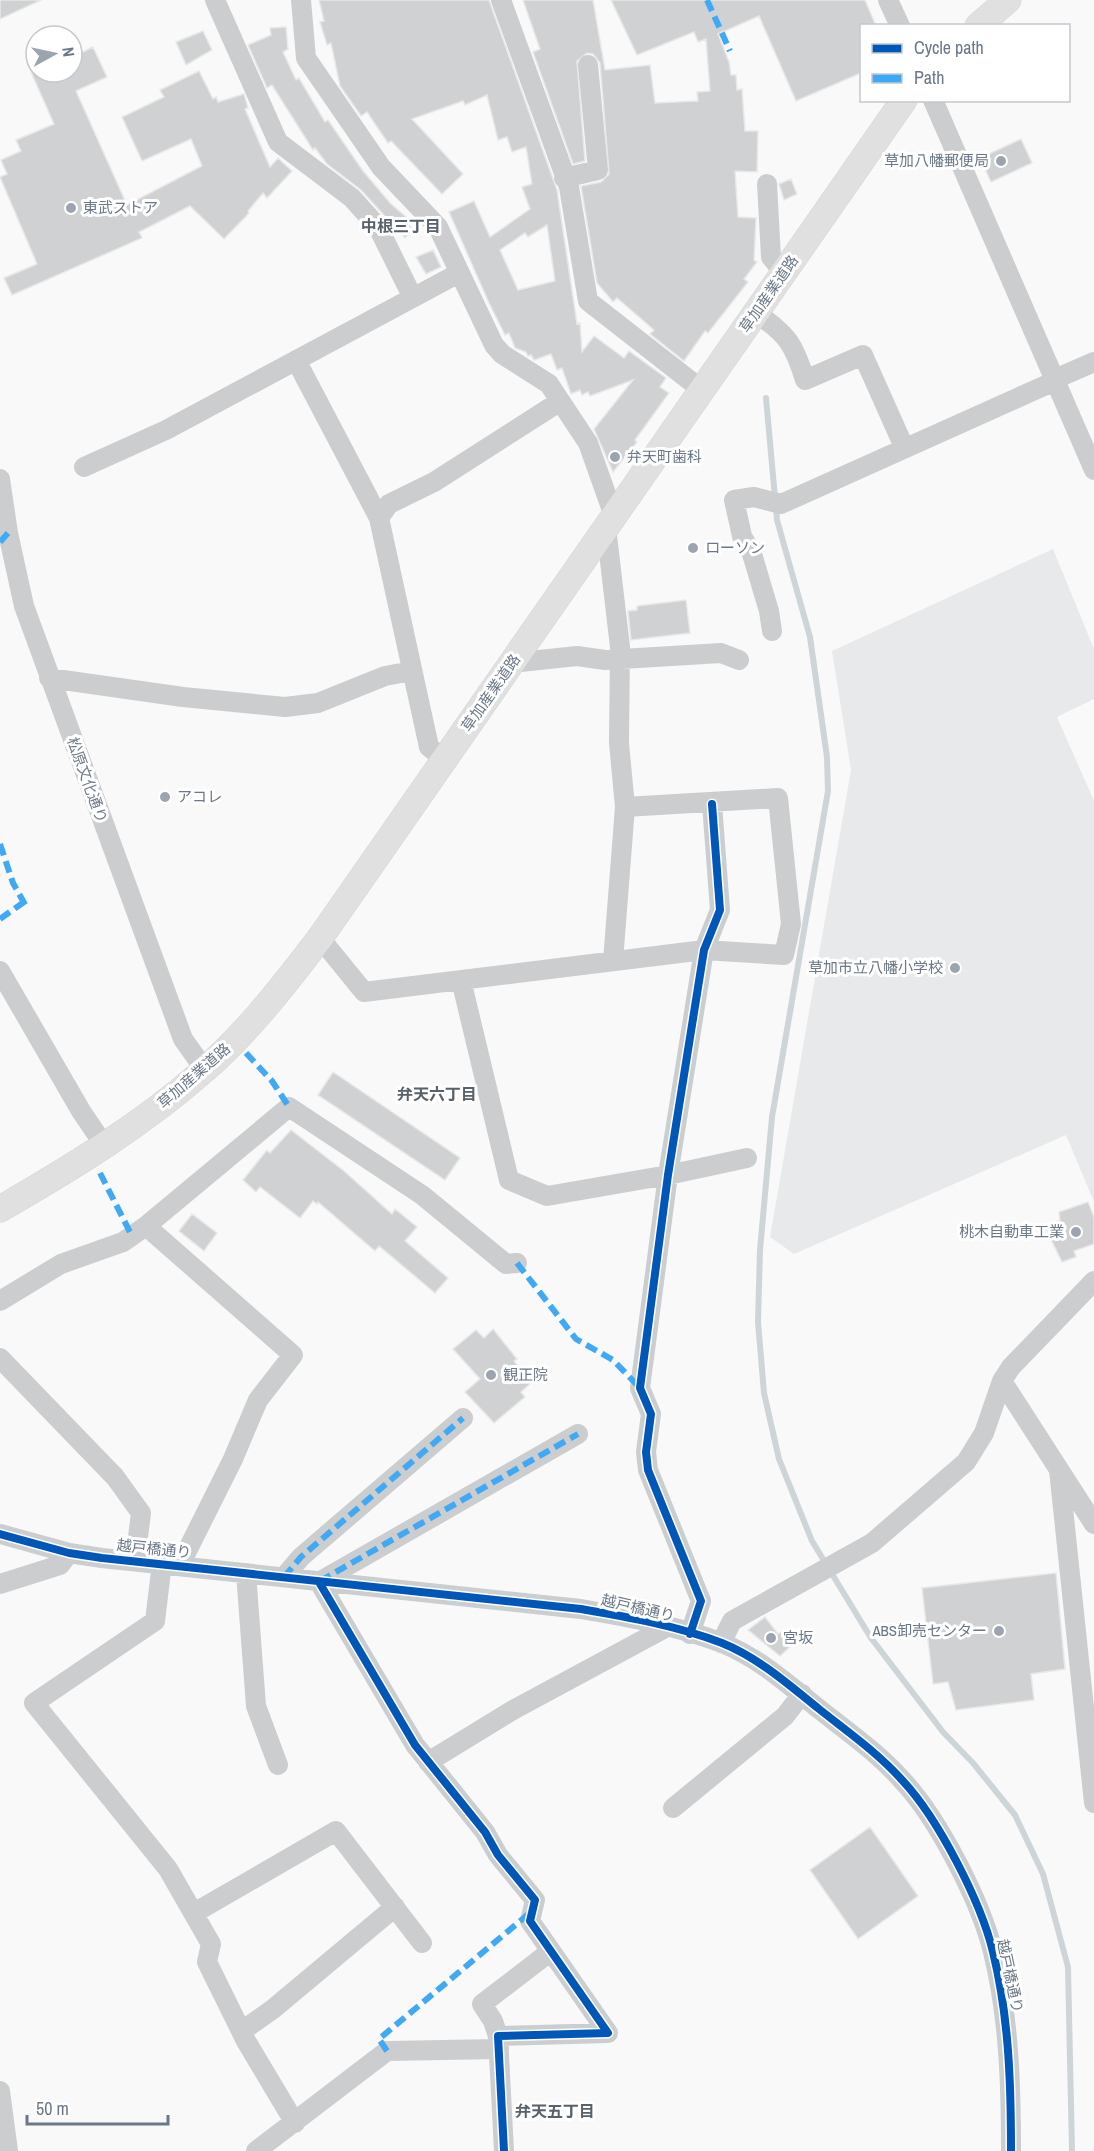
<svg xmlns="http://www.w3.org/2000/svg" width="1094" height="2151" font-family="'Archivo Narrow','Noto Sans JP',sans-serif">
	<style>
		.built { fill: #e7e9ea }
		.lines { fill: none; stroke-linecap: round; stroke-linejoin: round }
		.stream { stroke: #ced5d8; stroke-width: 6 }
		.building { fill: #cfd1d2; stroke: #e8e8e8; stroke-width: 1.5; fill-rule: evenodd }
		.major-casing { stroke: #d5d6d7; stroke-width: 27 }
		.minor { stroke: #cccdce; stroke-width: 20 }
		.major { stroke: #e0e0e1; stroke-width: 26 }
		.quiet { stroke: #3fa9f5; stroke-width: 6; stroke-dasharray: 12 6; stroke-linecap: butt }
		.cycleway-casing { stroke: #fff; stroke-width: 11 }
		.cycleway { stroke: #0057b8; stroke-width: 8 }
		.poi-dot { fill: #9ca5af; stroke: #fff; stroke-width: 2 }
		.labels { text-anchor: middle; stroke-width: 6; stroke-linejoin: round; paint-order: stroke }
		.poi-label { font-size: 15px; fill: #6a7887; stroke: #fff; text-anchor: start }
		.street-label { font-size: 15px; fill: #6a7887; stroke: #fff }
		.neighbourhood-label { font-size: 16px; font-weight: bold; fill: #58626d; stroke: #fff }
	</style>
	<rect width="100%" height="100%" fill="#f9f9f9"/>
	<path class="built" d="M 1053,549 L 1094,649 L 1094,699 L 1057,717 L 1094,801 L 1094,1202 L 1066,1135 L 794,1254 L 770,1237 L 851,770 L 832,651 Z"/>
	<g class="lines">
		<path class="stream" d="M 766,398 L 777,520 L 810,637 L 827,757 L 828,791 L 772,1117 L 760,1250 L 758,1322 L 764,1393 L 779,1459 L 812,1541 L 871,1638 L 943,1732 L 973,1763 L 1015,1815 L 1043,1874 L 1068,1967 L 1072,2151"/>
	</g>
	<path class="building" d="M 0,0 L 41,0 L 0,19 Z
		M 319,0 L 489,0 L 557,190 L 577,324 L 580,323 L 582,352 L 594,336 L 624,358 L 629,351 L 666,378 L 660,387 L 669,393 L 635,440 L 637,442 L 613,472 L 594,429 L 633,380 L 590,396 L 588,392 L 582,395 L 580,390 L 571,394 L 562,368 L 557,370 L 551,354 L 534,360 L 531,355 L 528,356 L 526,352 L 515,348 L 509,333 L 505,335 L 489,303 L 449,212 L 474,201 L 490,237 L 530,209 L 522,187 L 532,184 L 526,147 L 512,152 L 507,137 L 498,140 L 487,95 L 465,105 L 463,101 L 412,119 L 463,174 L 442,194 L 391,141 L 388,143 L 367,112 L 361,116 L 340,86 L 331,43 L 327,45 L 320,22 L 324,21 ZM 547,225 L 555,281 L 518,290 L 500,250 L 525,233 L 528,237 Z
		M 523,0 L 593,0 L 605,70 L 650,65 L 655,103 L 698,101 L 697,92 L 710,91 L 706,39 L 698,42 L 694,32 L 637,55 L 611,0 L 865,0 L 876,26 L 861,26 L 861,73 L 796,101 L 759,16 L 718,34 L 729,62 L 731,75 L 736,75 L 737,90 L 742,89 L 745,131 L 758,131 L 757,172 L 735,171 L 738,217 L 756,218 L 754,260 L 757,262 L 744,279 L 748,282 L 708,333 L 705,331 L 684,361 L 650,334 L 654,330 L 617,298 L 613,302 L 597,283 L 581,186 L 601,182 L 609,174 L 600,63 L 593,54 L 587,53 L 577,61 L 585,161 L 573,164 L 533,52 L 540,49 Z
		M 286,27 L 288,49 L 283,52 L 296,80 L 299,78 L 325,122 L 328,120 L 363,171 L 391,204 L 412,222 L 409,225 L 413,230 L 405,238 L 361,190 L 327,164 L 315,148 L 313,150 L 272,85 L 267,88 L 248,45 L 271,35 L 270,28 Z
		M 203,31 L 212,50 L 186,65 L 176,42 Z
		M 93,47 L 107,77 L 76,91 L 127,205 L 202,166 L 191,139 L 142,161 L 122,117 L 164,97 L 160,90 L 199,71 L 213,99 L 216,97 L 218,102 L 244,94 L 248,108 L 245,109 L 270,167 L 278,158 L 292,171 L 267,198 L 263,193 L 248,211 L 249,213 L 224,239 L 190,206 L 139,232 L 142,238 L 12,295 L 4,278 L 37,264 L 0,177 L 7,174 L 1,160 L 21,151 L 16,140 L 54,124 L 31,72 L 72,72 L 72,57 Z
		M 1021,139 L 1032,163 L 991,182 L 980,158 Z
		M 791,179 L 797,194 L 784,200 L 779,184 Z
		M 433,250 L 441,267 L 426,274 L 416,257 Z
		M 686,600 L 690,633 L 631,640 L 628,611 L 637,610 L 637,606 Z
		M 333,1072 L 460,1158 L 445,1180 L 318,1095 Z
		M 291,1130 L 344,1171 L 392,1214 L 395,1209 L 417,1227 L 405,1241 L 448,1278 L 435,1293 L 379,1246 L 375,1251 L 318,1202 L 317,1204 L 313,1201 L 300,1218 L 260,1187 L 256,1192 L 243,1180 L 267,1150 L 270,1153 Z
		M 1088,1202 L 1094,1217 L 1094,1244 L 1074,1251 L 1076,1257 L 1062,1262 L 1045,1227 L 1060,1220 L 1059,1212 Z
		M 192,1214 L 217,1233 L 204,1251 L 179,1231 Z
		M 493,1329 L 517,1359 L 514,1361 L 531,1383 L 521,1392 L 525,1397 L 494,1423 L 465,1392 L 480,1379 L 453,1349 L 476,1330 L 484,1338 Z
		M 1056,1573 L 1065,1669 L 1031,1674 L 1034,1700 L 956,1710 L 948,1682 L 933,1684 L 922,1588 Z
		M 765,1617 L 778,1634 L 784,1630 L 793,1644 L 780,1656 L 748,1630 Z
		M 870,1827 L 918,1896 L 858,1939 L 810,1870 Z"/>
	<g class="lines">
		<defs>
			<path id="major" d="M 978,26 L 1008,0
				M 0,1209 C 71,1168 142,1125 203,1071 C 247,1033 285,984 320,938 L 904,100"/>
		</defs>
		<use href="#major" class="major-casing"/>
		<path class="minor" d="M 215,0 L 278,142 L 352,198 L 378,227 L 412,296
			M 301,0 L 306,58 L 381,167 L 438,227 L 494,345 L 502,354 L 549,384 L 588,443 L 614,516
			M 501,0 L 569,187 L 588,301 L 702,390
			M 888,0 L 900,26
			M 933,100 L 1094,470
			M 564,178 L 598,170 L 588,65
			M 767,184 L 771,257 L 784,273
			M 756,313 C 787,334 794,344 805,380 L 863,355 L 904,447
			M 296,360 L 379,518 L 429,747 L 444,759
			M 1055,379 L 1094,362
			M 84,467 L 166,430 L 459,273
			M 0,479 L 8,533 L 24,606 L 183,1039 L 205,1070
			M 379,518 L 389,504 L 434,482 L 559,402
			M 606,527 L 620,647 L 619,743 L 625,807 L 613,961
			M 772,631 L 769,611 L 752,554 L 742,536 L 734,500 L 754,497 L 781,504 L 1055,381
			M 511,663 L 577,656 L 605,660 L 721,653 L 739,660
			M 49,678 L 183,697 L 285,707 L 318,703 L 385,676 L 412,671
			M 320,938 L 364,992 L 704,950 L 784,955 L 791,924 L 778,798 L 625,807
			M 0,971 L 81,1111 L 104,1145
			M 461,980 L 509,1180 L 547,1196 L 668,1175 L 747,1158
			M 146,1226 L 293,1355 L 258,1400 L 233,1459 L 180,1565
			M 0,1301 L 61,1264 L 123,1242 L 146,1226 L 289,1107 L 422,1195 L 506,1264 L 517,1263
			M 0,1358 L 115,1477 L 141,1513 L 135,1561
			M 1002,1381 L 1094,1524
			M 1059,1470 L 1094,1803
			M 0,1534 L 69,1553 L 102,1558 L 581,1609 C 628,1617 678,1626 722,1643 C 759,1658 789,1685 819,1709 C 848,1732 878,1753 902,1780 C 938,1818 981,1902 993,1952 C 1009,2017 1011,2084 1011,2151
			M 162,1563 L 155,1621 L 34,1703 L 168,1869 L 211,1944 L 207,1962 L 246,2041 L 295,2123
			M 246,1573 L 256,1706 L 278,1765
			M 284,1577 L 301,1557 L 463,1418
			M 0,1584 L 60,1565 L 69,1553
			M 690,1634 L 701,1601 L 648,1470 L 646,1452 L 651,1414 L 640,1388 L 668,1175 L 704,950 L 720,910 L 712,804
			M 721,1643 L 732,1621 L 872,1543 L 966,1462 L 984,1433 L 1002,1381 L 1011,1367 L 1094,1281
			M 428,1762 L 513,1710 L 667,1627
			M 673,1808 L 785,1716 L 802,1694
			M 194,1913 L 336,1831 L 422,1943
			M 242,2031 L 273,2009 L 395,1907
			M 498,2036 L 493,2021 L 482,2004 L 551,1951
			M 0,2091 L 8,2151
			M 256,2151 L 387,2051 L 499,2049
			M 504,2151 L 498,2036 L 608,2033 L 530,1921 L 535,1900 L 498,1855 L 485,1832 L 415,1745 L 319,1582 L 578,1434"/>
		<use href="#major" class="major"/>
		<path class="quiet" d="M 707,0 L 730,51
			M 0,542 L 8,533
			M 0,844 L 13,883 L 28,910
			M 0,919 L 24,902
			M 246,1053 L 272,1081 L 289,1107
			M 100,1173 L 132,1236
			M 517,1263 L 576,1339 L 613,1360 L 640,1388
			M 284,1577 L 301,1557 L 463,1418
			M 320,1581 L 578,1434
			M 387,2051 L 379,2039 L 531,1912"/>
		<defs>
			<path id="cycleway" d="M 0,1534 L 69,1553 L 102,1558 L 581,1609 C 628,1617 678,1626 722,1643 C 759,1658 789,1685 819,1709 C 848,1732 878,1753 902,1780 C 938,1818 981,1902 993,1952 C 1009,2017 1011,2084 1011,2151
				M 319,1582 L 415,1745 L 485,1832 L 498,1855 L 535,1900 L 530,1921 L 608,2033 L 498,2036 L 504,2151
				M 690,1634 L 701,1601 L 648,1470 L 646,1452 L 651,1414 L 640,1388 L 668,1175 L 704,950 L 720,910 L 712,804"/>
		</defs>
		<use href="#cycleway" class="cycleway-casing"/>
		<use href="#cycleway" class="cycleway"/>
	</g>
	<g class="poi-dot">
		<circle cx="1001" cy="161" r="6"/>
		<circle cx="71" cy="208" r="6"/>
		<circle cx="615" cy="457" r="6"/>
		<circle cx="693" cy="548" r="6"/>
		<circle cx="165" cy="797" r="6"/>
		<circle cx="955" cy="968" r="6"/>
		<circle cx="1076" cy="1232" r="6"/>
		<circle cx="491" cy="1375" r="6"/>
		<circle cx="999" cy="1631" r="6"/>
		<circle cx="771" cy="1638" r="6"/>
	</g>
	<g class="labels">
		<g class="poi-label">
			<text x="989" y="166" text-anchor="end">草加八幡郵便局</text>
			<text x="83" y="213">東武ストア</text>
			<text x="627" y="462">弁天町歯科</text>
			<text x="705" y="553">ローソン</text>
			<text x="177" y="802">アコレ</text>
			<text x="943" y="973" text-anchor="end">草加市立八幡小学校</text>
			<text x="1064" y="1237" text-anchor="end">桃木自動車工業</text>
			<text x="503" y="1380">観正院</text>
			<text x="987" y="1636" text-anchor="end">ABS卸売センター</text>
			<text x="783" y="1643">宮坂</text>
		</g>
		<g class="street-label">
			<text transform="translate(769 294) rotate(-55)" y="5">草加産業道路</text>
			<text transform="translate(491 693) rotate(-55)" y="5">草加産業道路</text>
			<text transform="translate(87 780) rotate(70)" y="5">松原文化通り</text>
			<text transform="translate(194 1076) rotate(-41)" y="5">草加産業道路</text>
			<text transform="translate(154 1549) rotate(6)" y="5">越戸橋通り</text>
			<text transform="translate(638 1608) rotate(13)" y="5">越戸橋通り</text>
			<text transform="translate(1010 1976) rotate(78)" y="5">越戸橋通り</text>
		</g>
		<g class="neighbourhood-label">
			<text x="401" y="232">中根三丁目</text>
			<text x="437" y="1100">弁天六丁目</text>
			<text x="555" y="2117">弁天五丁目</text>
		</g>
	</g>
	<rect x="860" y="24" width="210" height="78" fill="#ffffff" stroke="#c3c9cf" stroke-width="1.5"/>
	<rect x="872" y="44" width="30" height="9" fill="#0057b8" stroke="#c3c9cf" stroke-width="1.5"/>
	<text x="914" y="54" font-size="18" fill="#6a7887">Cycle path</text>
	<rect x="872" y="74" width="30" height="9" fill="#3fa9f5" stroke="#c3c9cf" stroke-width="1.5"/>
	<text x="914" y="84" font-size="18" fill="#6a7887">Path</text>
	<g transform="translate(54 54) rotate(82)"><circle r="28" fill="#ffffff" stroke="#c3c9cf" stroke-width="1.5"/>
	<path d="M0-4.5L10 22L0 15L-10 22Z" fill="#9ca5af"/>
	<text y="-9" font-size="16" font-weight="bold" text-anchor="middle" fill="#6a7887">N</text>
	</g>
	<path d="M27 2115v9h141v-9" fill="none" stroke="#6a7887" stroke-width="3"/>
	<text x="36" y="2115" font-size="18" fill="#6a7887" stroke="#ffffff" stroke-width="4.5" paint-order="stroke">50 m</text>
</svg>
